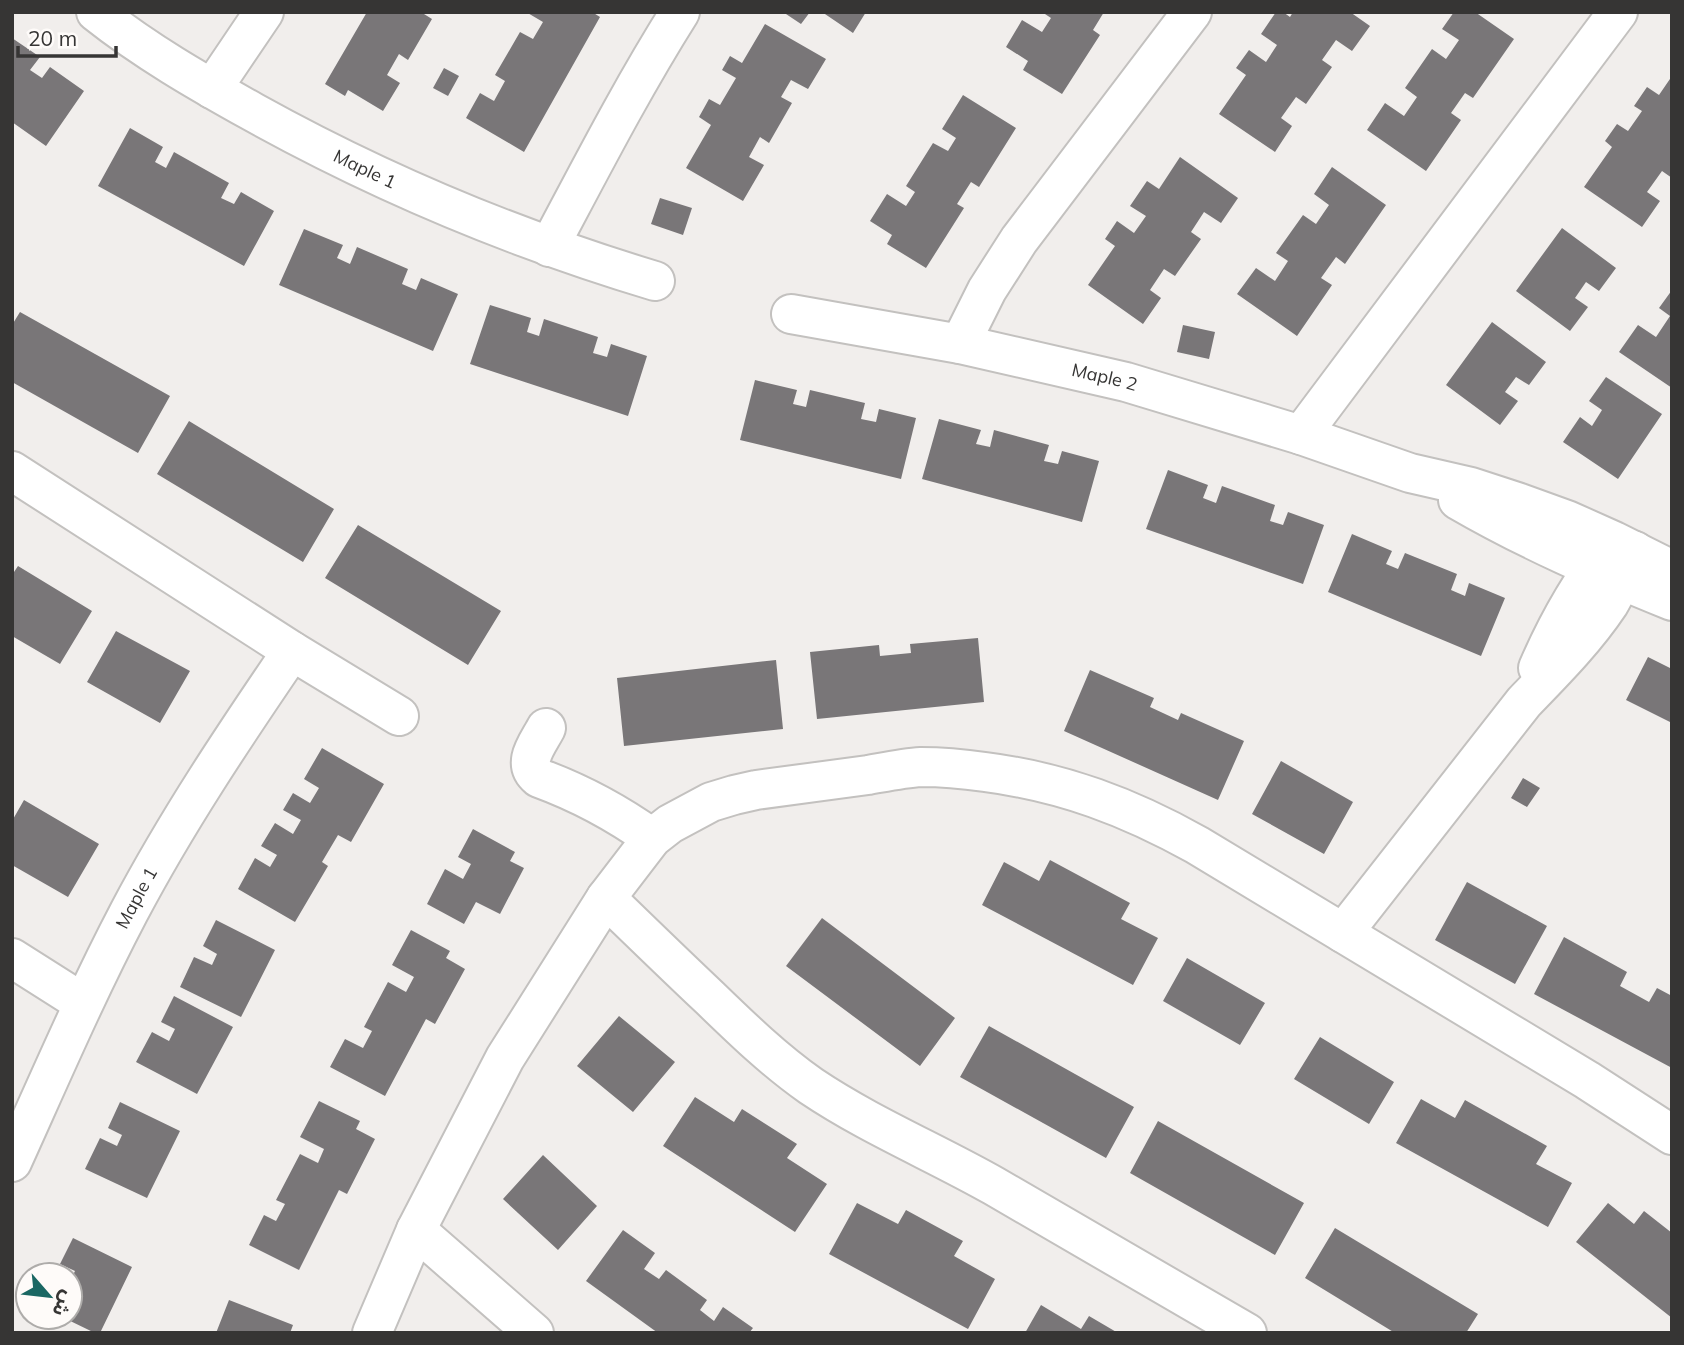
<svg xmlns="http://www.w3.org/2000/svg" width="1684" height="1345" font-family="Mulish,'Noto Sans Arabic',sans-serif">
	<style>
		.building { fill: #797678 }
		.lines { fill: none; stroke-linecap: round; stroke-linejoin: round }
		.minor-casing { stroke: #c3c1bf; stroke-width: 42 }
		.minor { stroke: #fff; stroke-width: 38 }
		.labels { text-anchor: middle; stroke-width: 7; stroke-linejoin: round; paint-order: stroke }
		.street-label { font-size: 18px; fill: #363534; stroke: #fefbf9 }
	</style>
	<rect width="100%" height="100%" fill="#f1eeec"/>
	<path class="building" d="M 367,12 L 425,12 L 424,14 L 432,19 L 408,60 L 399,54 L 387,75 L 400,83 L 383,111 L 348,90 L 345,96 L 325,84 Z
		M 526,12 L 592,12 L 600,17 L 524,152 L 466,118 L 480,93 L 494,101 L 505,81 L 495,75 L 520,32 L 533,39 L 543,22 Z
		M 783,12 L 810,12 L 801,24 Z
		M 822,12 L 866,12 L 853,33 Z
		M 1042,12 L 1104,12 L 1093,30 L 1100,35 L 1062,94 L 1023,70 L 1028,61 L 1006,47 L 1022,20 L 1042,32 L 1051,18 Z
		M 1276,12 L 1283,12 L 1290,17 L 1293,12 L 1350,12 L 1370,26 L 1352,51 L 1336,40 L 1322,60 L 1332,67 L 1306,104 L 1296,97 L 1281,118 L 1292,126 L 1275,152 L 1219,114 L 1246,75 L 1236,68 L 1249,50 L 1266,62 L 1277,45 L 1261,34 Z
		M 1454,12 L 1475,12 L 1514,39 L 1473,98 L 1465,93 L 1451,113 L 1461,120 L 1426,171 L 1367,130 L 1385,103 L 1404,116 L 1417,97 L 1405,88 L 1432,49 L 1446,59 L 1459,40 L 1442,29 Z
		M 765,24 L 826,59 L 808,89 L 791,80 L 781,97 L 792,103 L 769,143 L 760,137 L 749,157 L 764,165 L 743,201 L 686,168 L 711,125 L 699,117 L 709,99 L 720,105 L 736,78 L 722,70 L 730,56 L 742,63 Z
		M 12,38 L 40,57 L 30,70 L 42,78 L 50,67 L 84,91 L 46,146 L 12,122 Z
		M 444,68 L 459,76 L 448,96 L 433,88 Z
		M 1672,76 L 1672,178 L 1662,171 L 1647,192 L 1660,201 L 1642,227 L 1584,187 L 1612,147 L 1605,141 L 1617,124 L 1628,131 L 1642,111 L 1634,106 L 1647,87 L 1659,95 Z
		M 963,95 L 1016,128 L 979,187 L 971,182 L 957,204 L 964,208 L 926,268 L 887,244 L 892,235 L 870,221 L 887,194 L 906,206 L 915,192 L 906,186 L 933,143 L 948,151 L 956,138 L 942,129 Z
		M 130,128 L 163,147 L 155,162 L 166,168 L 174,152 L 229,183 L 221,198 L 234,204 L 241,192 L 274,211 L 244,266 L 98,186 Z
		M 1180,157 L 1238,198 L 1221,223 L 1204,212 L 1191,232 L 1201,239 L 1175,276 L 1164,269 L 1150,290 L 1161,298 L 1143,324 L 1088,285 L 1115,246 L 1105,239 L 1117,221 L 1134,233 L 1146,216 L 1130,206 L 1147,181 L 1159,189 Z
		M 1332,167 L 1386,205 L 1345,264 L 1336,257 L 1321,278 L 1332,285 L 1297,336 L 1237,294 L 1256,268 L 1275,281 L 1288,261 L 1276,253 L 1303,215 L 1316,224 L 1329,205 L 1314,194 Z
		M 660,198 L 692,208 L 683,235 L 651,224 Z
		M 1562,228 L 1616,268 L 1599,291 L 1586,282 L 1575,298 L 1588,307 L 1570,331 L 1516,291 Z
		M 304,229 L 343,245 L 337,258 L 350,264 L 357,247 L 408,269 L 402,284 L 416,290 L 421,278 L 458,294 L 433,351 L 279,285 Z
		M 1672,290 L 1672,388 L 1619,352 L 1638,325 L 1656,337 L 1670,316 L 1659,308 Z
		M 490,305 L 531,318 L 527,332 L 539,336 L 544,319 L 598,337 L 593,353 L 607,357 L 611,344 L 647,356 L 628,416 L 470,364 Z
		M 20,312 L 170,396 L 138,453 L 12,382 L 12,325 Z
		M 1492,322 L 1546,362 L 1529,385 L 1516,377 L 1505,392 L 1518,401 L 1500,425 L 1446,385 Z
		M 1183,325 L 1215,332 L 1209,359 L 1177,352 Z
		M 1606,377 L 1662,414 L 1618,479 L 1563,442 L 1580,417 L 1592,426 L 1602,410 L 1589,401 Z
		M 755,380 L 797,390 L 793,404 L 806,407 L 810,390 L 865,403 L 861,419 L 876,422 L 879,409 L 916,418 L 901,479 L 740,440 Z
		M 939,419 L 981,430 L 976,444 L 990,447 L 994,430 L 1049,445 L 1044,461 L 1058,464 L 1062,451 L 1099,461 L 1082,522 L 922,479 Z
		M 189,421 L 334,509 L 303,562 L 157,474 Z
		M 1168,470 L 1208,485 L 1203,498 L 1216,503 L 1222,486 L 1275,505 L 1270,521 L 1283,525 L 1288,512 L 1324,525 L 1303,584 L 1146,529 Z
		M 358,525 L 501,611 L 468,665 L 325,578 Z
		M 1352,534 L 1392,551 L 1386,564 L 1398,569 L 1405,553 L 1457,574 L 1451,590 L 1465,596 L 1469,583 L 1505,598 L 1481,656 L 1328,592 Z
		M 18,566 L 92,611 L 60,664 L 12,636 L 12,575 Z
		M 116,631 L 190,671 L 160,723 L 87,682 Z
		M 978,638 L 984,702 L 817,719 L 810,652 L 879,645 L 880,656 L 911,653 L 910,644 Z
		M 1648,657 L 1672,669 L 1672,723 L 1626,700 Z
		M 776,660 L 783,729 L 624,746 L 617,678 Z
		M 1090,670 L 1154,698 L 1150,707 L 1178,720 L 1181,713 L 1244,741 L 1218,800 L 1064,731 Z
		M 322,748 L 384,784 L 351,842 L 338,835 L 322,862 L 328,866 L 295,922 L 238,889 L 255,858 L 270,867 L 277,855 L 261,846 L 275,823 L 293,834 L 301,820 L 283,810 L 293,793 L 310,803 L 319,788 L 304,779 Z
		M 1281,761 L 1353,802 L 1324,854 L 1252,814 Z
		M 1523,778 L 1540,788 L 1527,807 L 1511,798 Z
		M 24,800 L 99,844 L 68,897 L 12,865 L 12,821 Z
		M 473,829 L 515,852 L 510,861 L 524,868 L 500,914 L 476,902 L 464,924 L 427,904 L 445,869 L 463,879 L 471,864 L 458,857 Z
		M 1050,860 L 1130,903 L 1121,919 L 1158,938 L 1133,985 L 982,905 L 1004,862 L 1039,881 Z
		M 1467,882 L 1547,926 L 1515,984 L 1435,940 Z
		M 822,918 L 955,1018 L 920,1066 L 786,966 Z
		M 216,920 L 275,950 L 241,1017 L 180,987 L 194,957 L 212,965 L 217,954 L 203,946 Z
		M 411,930 L 450,951 L 446,958 L 465,969 L 435,1024 L 426,1019 L 385,1096 L 330,1067 L 345,1039 L 363,1048 L 372,1031 L 364,1027 L 388,982 L 406,992 L 414,977 L 392,965 Z
		M 1564,937 L 1627,972 L 1620,986 L 1649,1002 L 1657,988 L 1672,996 L 1672,1068 L 1534,994 Z
		M 1187,958 L 1265,1003 L 1240,1045 L 1163,1001 Z
		M 174,996 L 233,1027 L 197,1094 L 136,1062 L 152,1032 L 169,1041 L 175,1029 L 161,1022 Z
		M 619,1016 L 675,1062 L 633,1112 L 577,1066 Z
		M 989,1026 L 1134,1107 L 1106,1158 L 960,1077 Z
		M 1320,1037 L 1394,1082 L 1369,1124 L 1294,1079 Z
		M 695,1097 L 734,1122 L 742,1109 L 797,1144 L 787,1158 L 827,1184 L 795,1232 L 663,1146 Z
		M 1421,1099 L 1455,1118 L 1465,1100 L 1547,1146 L 1536,1164 L 1572,1183 L 1548,1227 L 1396,1143 Z
		M 319,1101 L 360,1121 L 356,1129 L 375,1139 L 347,1194 L 339,1190 L 299,1270 L 249,1245 L 264,1215 L 276,1221 L 285,1204 L 276,1200 L 300,1154 L 318,1163 L 324,1149 L 300,1137 Z
		M 120,1102 L 180,1131 L 147,1198 L 85,1169 L 100,1138 L 117,1146 L 122,1135 L 108,1128 Z
		M 1158,1121 L 1304,1203 L 1275,1255 L 1130,1173 Z
		M 543,1155 L 597,1206 L 558,1250 L 503,1199 Z
		M 857,1203 L 898,1224 L 906,1210 L 963,1241 L 954,1256 L 995,1279 L 968,1329 L 829,1254 Z
		M 1608,1203 L 1634,1224 L 1644,1211 L 1672,1233 L 1672,1318 L 1576,1242 Z
		M 1335,1228 L 1478,1314 L 1466,1333 L 1395,1333 L 1305,1278 Z
		M 623,1230 L 655,1253 L 644,1269 L 659,1279 L 666,1270 L 707,1300 L 700,1310 L 714,1321 L 723,1307 L 753,1328 L 749,1333 L 658,1333 L 586,1281 Z
		M 73,1238 L 132,1267 L 100,1333 L 95,1333 L 62,1317 L 70,1317 L 70,1281 L 75,1271 L 60,1264 Z
		M 229,1300 L 293,1325 L 290,1333 L 216,1333 Z
		M 1041,1305 L 1081,1329 L 1089,1316 L 1118,1333 L 1025,1333 Z"/>
	<g class="lines">
		<defs>
			<g id="minor">
				<path id="s1" d="M 96,12 C 145,51 199,82 253,112 C 381,183 515,239 655,281"/>
				<path d="M 212,89 L 264,12"/>
				<path d="M 549,247 C 591,168 632,88 680,12"/>
				<path id="s2" d="M 791,314 L 960,344 L 1126,382 L 1301,435 L 1410,473 L 1471,487 L 1520,503 L 1567,520 L 1614,541 L 1672,570"/>
				<path d="M 960,344 L 987,290 L 1019,240 L 1192,12"/>
				<path d="M 1301,435 L 1618,12"/>
				<path d="M 12,471 L 292,651 L 399,716"/>
				<path d="M 1458,500 C 1527,540 1598,571 1672,601"/>
				<path d="M 1538,668 C 1557,624 1578,586 1608,548"/>
				<path d="M 546,728 C 537,745 521,763 539,778 C 580,793 617,813 652,838"/>
				<path d="M 606,898 C 640,931 675,965 710,998 C 742,1029 774,1060 811,1086 C 869,1125 934,1152 994,1186 L 1247,1333"/>
				<path d="M 1343,933 L 1524,702 C 1553,672 1585,640 1609,604 C 1619,587 1627,568 1635,551"/>
				<path d="M 12,958 L 83,1003"/>
				<path id="s3" d="M 12,1162 C 50,1078 86,994 129,912 C 177,821 234,736 292,651"/>
				<path d="M 416,1230 L 534,1333"/>
				<path d="M 372,1333 L 416,1230 L 505,1058 L 606,898 L 652,838 L 670,824 L 711,802 L 734,795 L 756,790 C 793,785 831,780 868,775 C 885,772 904,768 921,767 C 942,767 964,769 985,772 C 1063,782 1129,807 1197,845 L 1587,1080 L 1672,1135"/>
			</g>
		</defs>
		<use href="#minor" class="minor-casing"/>
		<use href="#minor" class="minor"/>
	</g>
	<g class="labels">
		<g class="street-label">
			<text dy="6" stroke="none"><textPath href="#s1" startOffset="312">Maple 1</textPath></text>
			<text dy="6" stroke="none"><textPath href="#s2" startOffset="320">Maple 2</textPath></text>
			<text dy="6" stroke="none"><textPath href="#s3" startOffset="292">Maple 1</textPath></text>
		</g>
	</g>
	<rect width="1684" height="1345" fill="none" stroke="#363534" stroke-width="28"/>
	<g transform="translate(49 1296) rotate(118)"><circle r="33" fill="#fefbf9" stroke="#aeacaa" stroke-width="2"/>
	<path d="M0-5L12 26L0 18L-12 26Z" fill="#1a6763"/>
	<text y="-10" font-size="19" font-weight="bold" text-anchor="middle" fill="#363534">ش</text>
	</g>
	<path d="M18 46v10h98v-10" fill="none" stroke="#363534" stroke-width="3.5"/>
	<text x="28" y="46" font-size="21" fill="#363534" stroke="#fefbf9" stroke-width="5" paint-order="stroke">20 m</text>
</svg>
